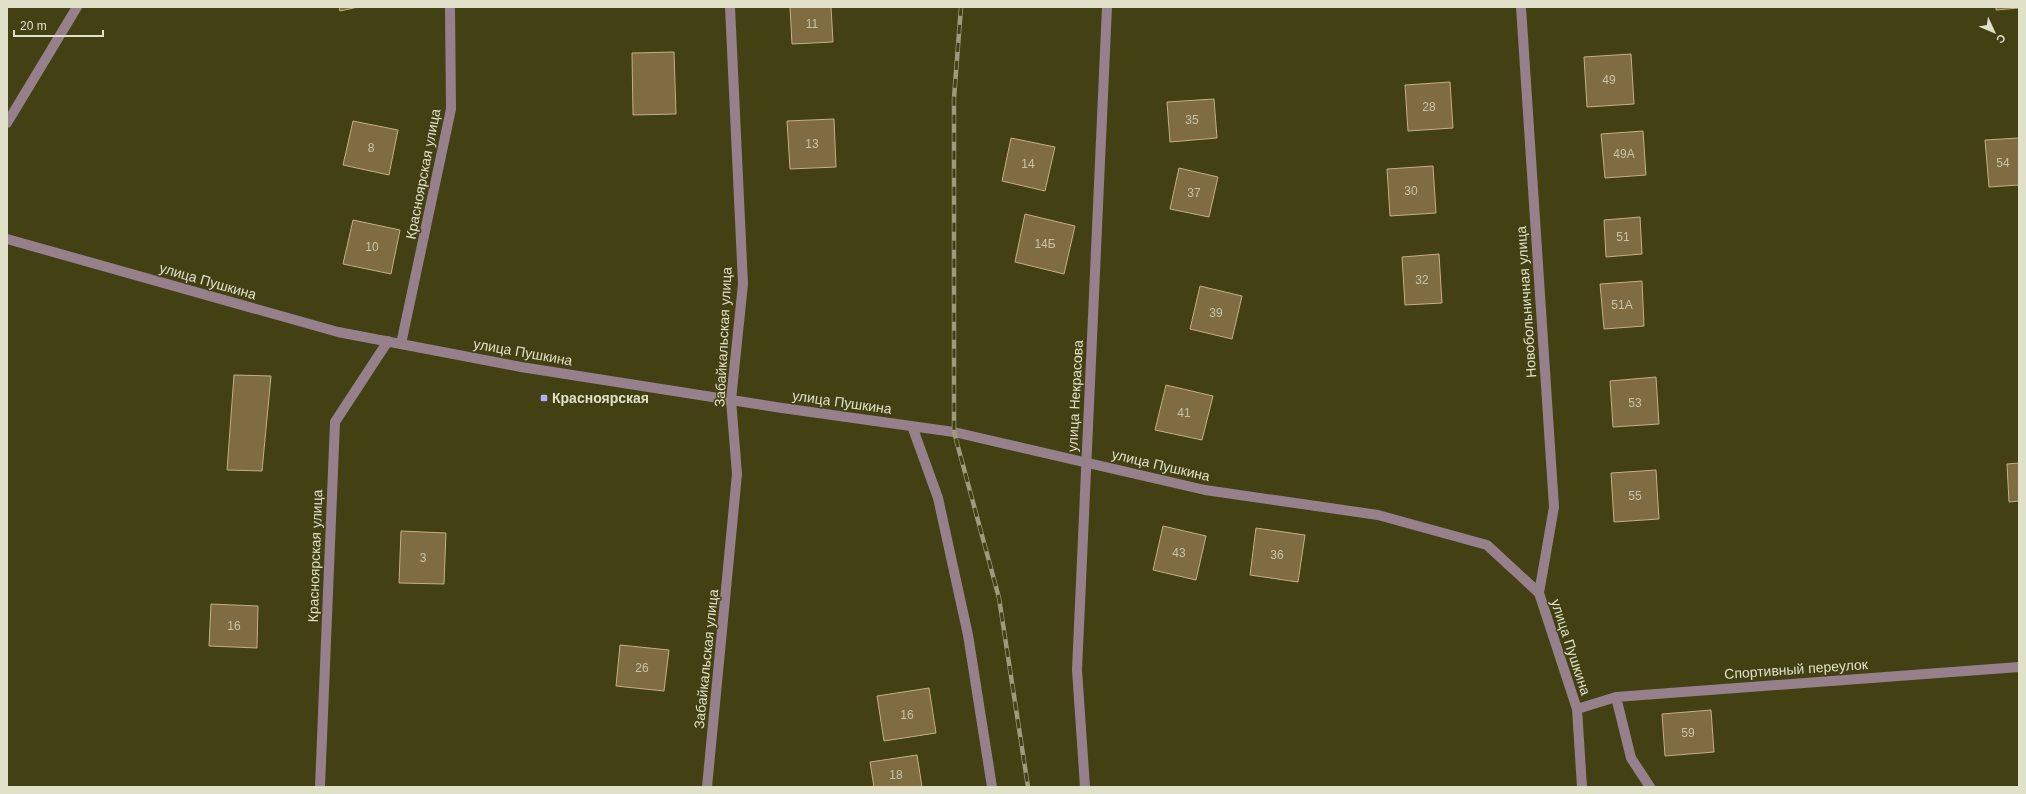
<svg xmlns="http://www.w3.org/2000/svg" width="2026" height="794" font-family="Arial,sans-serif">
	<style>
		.building { fill: #7f6c42; stroke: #c5b084 }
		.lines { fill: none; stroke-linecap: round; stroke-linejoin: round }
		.minor { stroke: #95808b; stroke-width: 10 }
		.rail-casing { stroke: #9d9b7a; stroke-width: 4.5 }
		.rail { stroke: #434013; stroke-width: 3; stroke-dasharray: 9; stroke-linecap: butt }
		.poi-dot { fill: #b1adfa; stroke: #434013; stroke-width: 1.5 }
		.labels { text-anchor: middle; stroke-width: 3; stroke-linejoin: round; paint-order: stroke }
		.number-label { font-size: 12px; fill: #c8c3a6 }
		.street-label { font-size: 14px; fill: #e1e0c8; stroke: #434013 }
		.poi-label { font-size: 14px; font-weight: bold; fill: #e1e0c8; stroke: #434013; text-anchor: start }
	</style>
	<rect width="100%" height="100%" fill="#434013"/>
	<path class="building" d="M 339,7 L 358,7 L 340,11 Z
		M 790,7 L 831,7 L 833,42 L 792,44 Z
		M 1996,7 L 2019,7 L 2019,8 L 1996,10 Z
		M 674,52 L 676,114 L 633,115 L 632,53 Z
		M 1631,54 L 1634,104 L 1587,107 L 1584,57 Z
		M 1450,82 L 1453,128 L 1408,131 L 1405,85 Z
		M 1214,99 L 1217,138 L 1170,142 L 1167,102 Z
		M 834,119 L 836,167 L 790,169 L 787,121 Z
		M 353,121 L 398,130 L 389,175 L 343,165 Z
		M 1643,131 L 1646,175 L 1605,178 L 1601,134 Z
		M 1011,138 L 1055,147 L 1045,191 L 1002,181 Z
		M 2019,138 L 2019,185 L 1989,187 L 1985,140 Z
		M 1433,166 L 1436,213 L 1390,216 L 1387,169 Z
		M 1179,168 L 1218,177 L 1209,217 L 1170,209 Z
		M 1025,214 L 1075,226 L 1064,274 L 1015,262 Z
		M 1640,217 L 1642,254 L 1606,257 L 1604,220 Z
		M 353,220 L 400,230 L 391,274 L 343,264 Z
		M 1439,254 L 1442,303 L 1405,305 L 1402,257 Z
		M 1642,281 L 1644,326 L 1604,329 L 1600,284 Z
		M 1200,286 L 1242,296 L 1232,339 L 1190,329 Z
		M 234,375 L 271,376 L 262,471 L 227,470 Z
		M 1656,377 L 1659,424 L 1613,427 L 1610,381 Z
		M 1166,385 L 1213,396 L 1202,440 L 1155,430 Z
		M 2019,463 L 2019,501 L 2009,502 L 2007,464 Z
		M 1656,470 L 1659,519 L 1614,522 L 1611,473 Z
		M 1163,526 L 1206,536 L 1196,580 L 1153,570 Z
		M 1256,528 L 1305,535 L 1298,582 L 1250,575 Z
		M 401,531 L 446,533 L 444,584 L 399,583 Z
		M 211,604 L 258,606 L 257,648 L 209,646 Z
		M 620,645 L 669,650 L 664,691 L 616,686 Z
		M 929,688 L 936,733 L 884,741 L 877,696 Z
		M 1711,710 L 1714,752 L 1665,756 L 1662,714 Z
		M 917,755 L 922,787 L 874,787 L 870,762 Z"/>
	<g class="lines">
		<path class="minor" d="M 1521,7 L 1554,507 L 1539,593
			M 7,123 L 77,7
			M 7,239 L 338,332 L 521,367 L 782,408 L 954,432 L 1205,490 L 1378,515 L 1487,545 L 1539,593 L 1577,709 L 1582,787
			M 401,344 L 451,109 L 450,7
			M 912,426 L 938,498 L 968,635 L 992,787
			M 1616,697 L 1631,758 L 1650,787
			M 1577,709 L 1616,697 L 2019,667
			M 320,787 L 335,422 L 388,341
			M 707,787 L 737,474 L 731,400 L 743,284 L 730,7
			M 1085,787 L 1077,670 L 1107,7"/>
		<defs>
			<path id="rail" d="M 961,7 L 954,98 L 954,432 L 999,598 L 1028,787"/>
		</defs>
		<use href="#rail" class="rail-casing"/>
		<use href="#rail" class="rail"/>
	</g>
	<rect class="poi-dot" x="540" y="394" width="8" height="8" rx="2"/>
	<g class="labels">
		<g class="number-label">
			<text x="812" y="28">11</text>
			<text x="1609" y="84">49</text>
			<text x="1429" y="111">28</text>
			<text x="1192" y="124">35</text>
			<text x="812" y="148">13</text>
			<text x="371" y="152">8</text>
			<text x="1624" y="158">49А</text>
			<text x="2003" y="167">54</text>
			<text x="1028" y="168">14</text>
			<text x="1411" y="195">30</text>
			<text x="1194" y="197">37</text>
			<text x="1623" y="241">51</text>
			<text x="1045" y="248">14Б</text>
			<text x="372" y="251">10</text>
			<text x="1422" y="284">32</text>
			<text x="1622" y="309">51А</text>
			<text x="1216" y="317">39</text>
			<text x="1635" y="407">53</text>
			<text x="1184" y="417">41</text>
			<text x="1635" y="500">55</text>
			<text x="1179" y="557">43</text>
			<text x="1277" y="559">36</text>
			<text x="423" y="562">3</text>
			<text x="234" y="630">16</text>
			<text x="642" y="672">26</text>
			<text x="907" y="719">16</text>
			<text x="1688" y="737">59</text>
			<text x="896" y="779">18</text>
		</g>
		<g class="street-label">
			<text transform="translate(423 174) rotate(-79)" y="5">Красноярская улица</text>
			<text transform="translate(208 281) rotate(16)" y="5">улица Пушкина</text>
			<text transform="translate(1526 302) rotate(-94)" y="5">Новобольничная улица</text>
			<text transform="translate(723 337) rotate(-87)" y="5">Забайкальская улица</text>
			<text transform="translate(523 352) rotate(10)" y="5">улица Пушкина</text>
			<text transform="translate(1075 396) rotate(-87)" y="5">улица Некрасова</text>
			<text transform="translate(842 402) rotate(8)" y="5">улица Пушкина</text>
			<text transform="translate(1161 465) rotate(13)" y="5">улица Пушкина</text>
			<text transform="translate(315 556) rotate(-88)" y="5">Красноярская улица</text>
			<text transform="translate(1571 647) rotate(72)" y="5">улица Пушкина</text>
			<text transform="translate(706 659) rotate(-84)" y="5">Забайкальская улица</text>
			<text transform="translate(1796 669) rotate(-4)" y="5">Спортивный переулок</text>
		</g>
		<g class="poi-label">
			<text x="552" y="403">Красноярская</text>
		</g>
	</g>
	<rect width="2026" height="794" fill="none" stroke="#e1e0c8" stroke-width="16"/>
	<g transform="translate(1994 32) rotate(134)" stroke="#434013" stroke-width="3" paint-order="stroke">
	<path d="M0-3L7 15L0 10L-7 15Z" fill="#e1e0c8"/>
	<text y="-6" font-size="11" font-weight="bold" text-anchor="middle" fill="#e1e0c8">С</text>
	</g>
	<path d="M14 30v6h89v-6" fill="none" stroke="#e1e0c8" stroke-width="2"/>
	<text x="20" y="30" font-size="12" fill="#e1e0c8" stroke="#434013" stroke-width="3" paint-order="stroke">20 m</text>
</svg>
